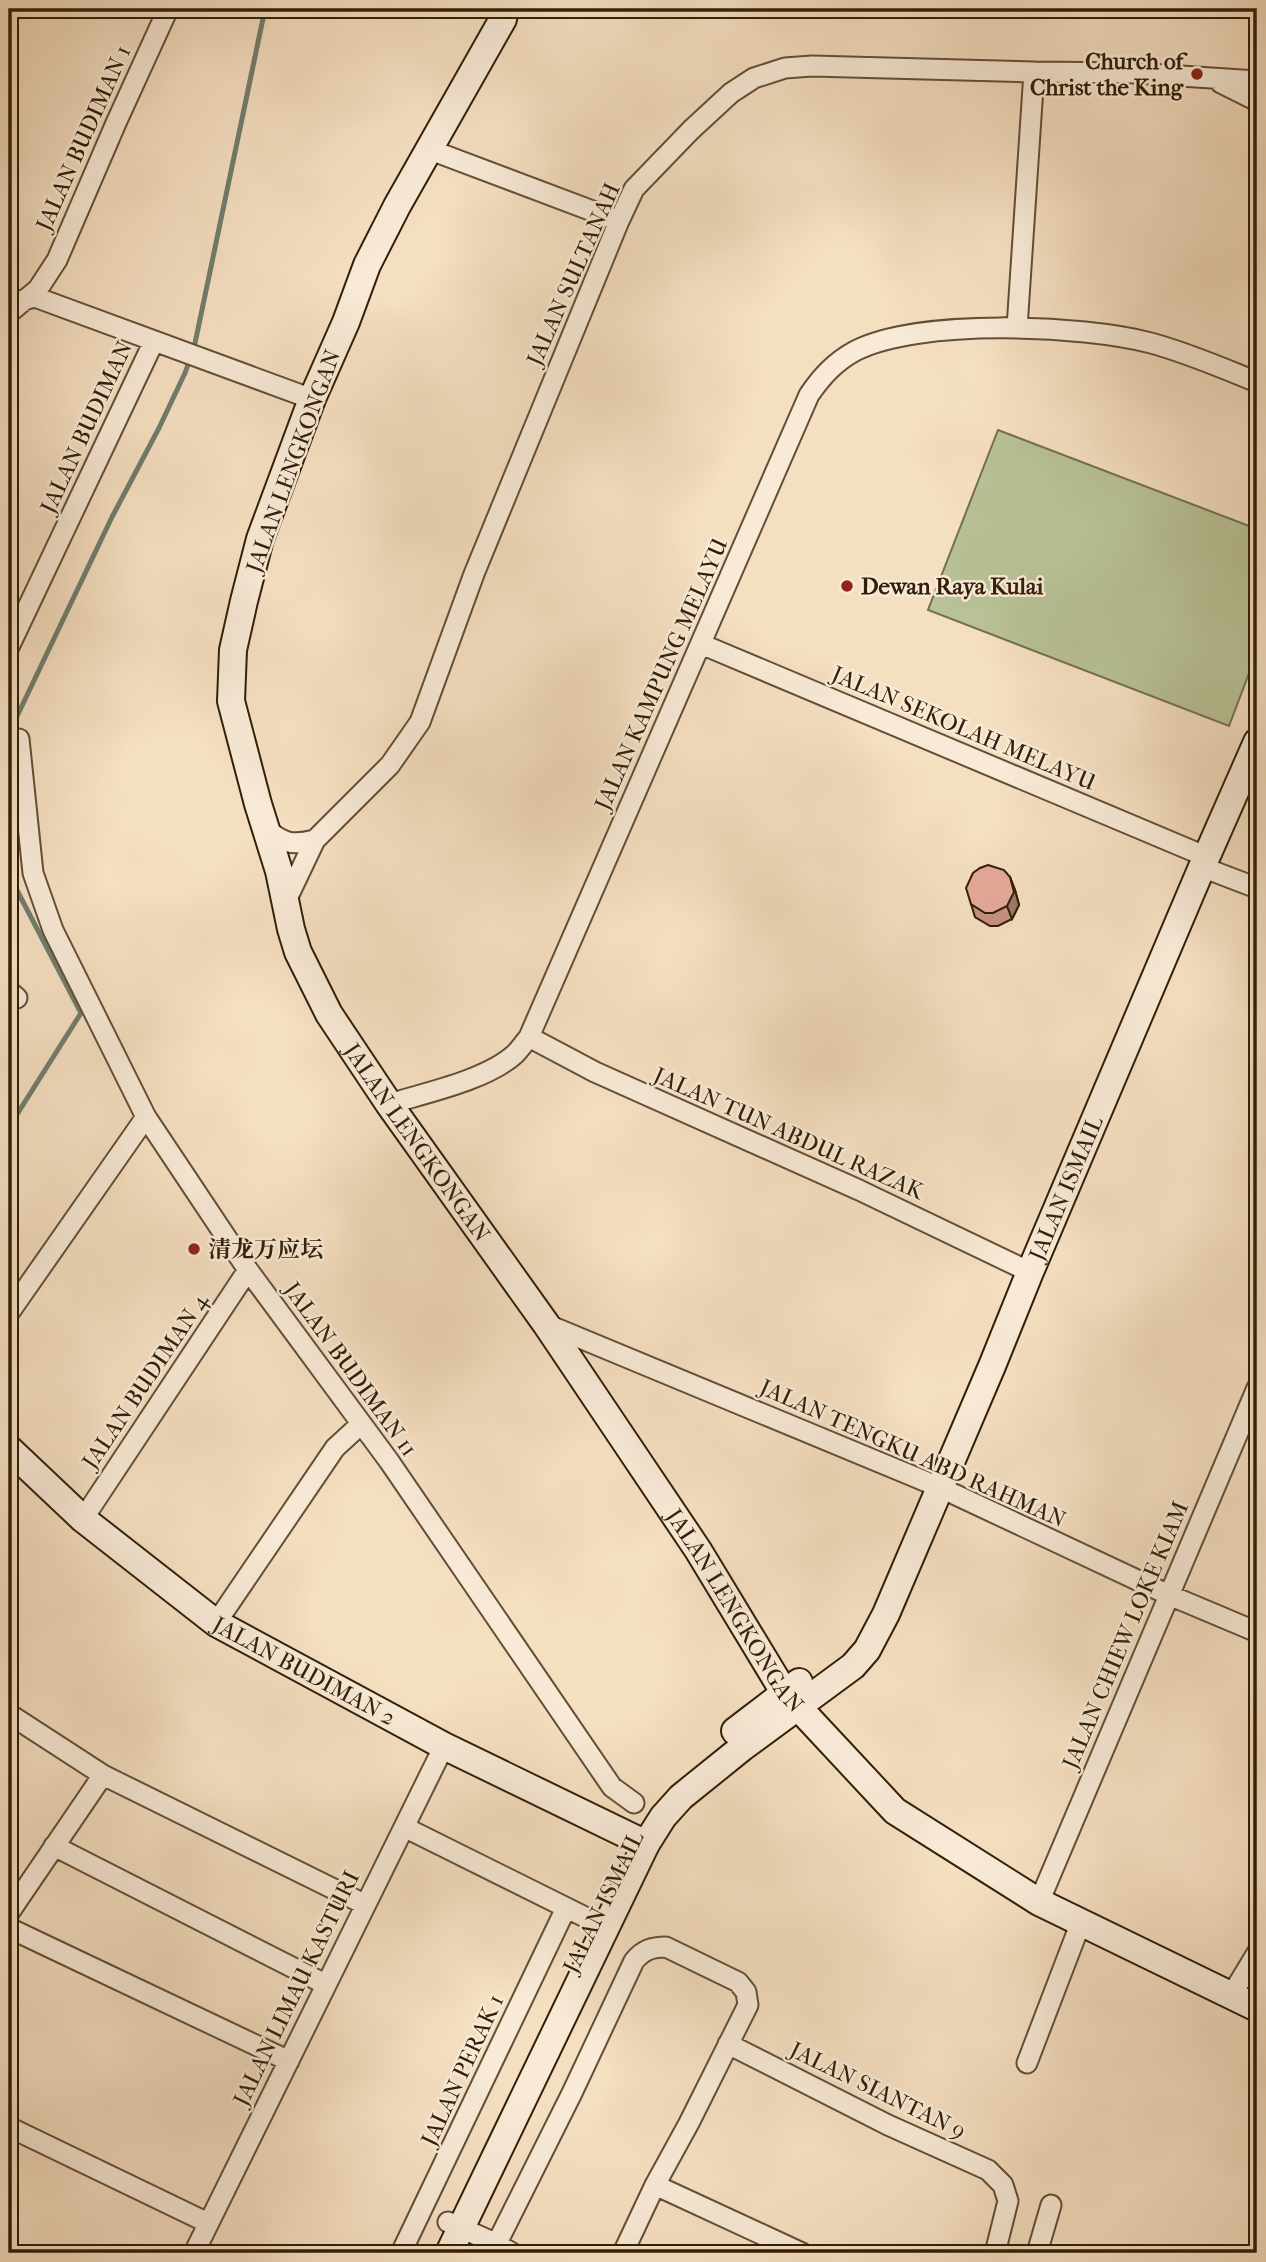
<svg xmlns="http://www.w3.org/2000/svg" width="1266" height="2262" font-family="'IM FELL French Canon','Noto Serif SC',serif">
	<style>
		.green { fill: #b8c296; stroke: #74704e; stroke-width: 2 }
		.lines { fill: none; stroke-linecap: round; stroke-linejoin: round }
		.stream { stroke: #717e6e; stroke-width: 5 }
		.street-casing { stroke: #624f36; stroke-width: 23 }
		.secondary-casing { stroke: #311f07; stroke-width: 30 }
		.street { stroke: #f8ead7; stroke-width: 19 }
		.secondary { stroke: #f8ead7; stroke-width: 26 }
		.wall { fill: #c69186; stroke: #311f07; stroke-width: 2 }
		.shaded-wall { fill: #a1766d; stroke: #311f07; stroke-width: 2 }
		.building { fill: #e6a99c; stroke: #311f07; stroke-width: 2 }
		.poi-dot { fill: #8f2418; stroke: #f8ead7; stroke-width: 2.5 }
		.labels { text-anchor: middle; stroke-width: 5; stroke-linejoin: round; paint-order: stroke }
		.poi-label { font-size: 23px; font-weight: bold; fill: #311f07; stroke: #f8ead7; text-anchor: start }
		.street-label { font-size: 23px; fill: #311f07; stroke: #f8ead7 }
	</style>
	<rect width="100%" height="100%" fill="#f5dfc1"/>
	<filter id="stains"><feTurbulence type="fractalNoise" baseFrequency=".00286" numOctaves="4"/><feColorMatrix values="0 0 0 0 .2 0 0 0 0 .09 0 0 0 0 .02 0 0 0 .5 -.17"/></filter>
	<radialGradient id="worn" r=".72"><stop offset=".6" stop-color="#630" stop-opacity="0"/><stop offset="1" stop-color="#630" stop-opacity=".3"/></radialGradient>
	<path class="green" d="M 998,430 L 1257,529 L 1257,652 L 1229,726 L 928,610 Z"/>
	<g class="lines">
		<path class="stream" d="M 9,733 L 112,517 L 159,428 L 185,373 L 194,348 L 265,9
			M 9,875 L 81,1013 L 9,1127"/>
		<defs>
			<path id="street" d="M 1221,83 L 1257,101
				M 428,149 L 619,221
				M 23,300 L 35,297 L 312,399
				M 9,313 L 38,289 L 57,260 L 116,123 L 168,9
				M 1017,328 L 1034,72
				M 701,644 L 1207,857
				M 9,647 L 154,341
				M 19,739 L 33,873 L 53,930 L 146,1117 L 248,1270 L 389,1461 L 612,1787 L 634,1803
				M 265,828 C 283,843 291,846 315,840 L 390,765 L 420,722 L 474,574 L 619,221 L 634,189 L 691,130 L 731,93 L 754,78 L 785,68 L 812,66 L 1034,72 L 1135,73 L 1257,81
				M 1202,867 L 1257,888
				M 285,903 L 315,840
				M 9,991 L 17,998
				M 529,1037 L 595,1072 L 859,1190 L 1030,1272
				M 389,1104 C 425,1093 487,1080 515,1054 C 520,1049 524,1043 529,1037 L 809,395 C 822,376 835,362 855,351 C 918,318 1083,325 1151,343 C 1188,353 1222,368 1257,382
				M 9,1313 L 146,1117
				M 546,1324 L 939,1487 L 1169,1595 L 1257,1632
				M 83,1519 L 248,1270
				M 216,1623 L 335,1448 L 360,1425
				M 9,1714 L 103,1775 L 364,1904
				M 404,1827 L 593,1921
				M 54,1846 L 325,1984
				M 1039,1902 L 1257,1388
				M 9,1913 L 103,1775
				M 9,1928 L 289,2061
				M 1231,1996 L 1257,1953
				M 728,2044 L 888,2125 L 988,2170 L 1003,2185 L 1008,2201 L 995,2253
				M 1027,2063 L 1081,1922
				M 9,2127 L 208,2223
				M 655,2185 L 802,2253
				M 448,2222 L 497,2244 L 512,2253
				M 194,2253 L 444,1746
				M 401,2253 L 566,1908
				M 492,2253 L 572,2093 L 634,1961 C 643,1950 652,1947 666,1947 L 738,1982 L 746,1992 L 748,2005 L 689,2123 L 655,2185 L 623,2253
				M 1037,2253 L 1051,2205"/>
			<g id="secondary">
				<path id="s1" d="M 505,9 L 503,19 L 397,206 L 367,265 L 346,322 L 312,399 L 260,539 L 244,601 L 233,650 L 231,701 L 258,804 L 279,871 L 291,929 L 298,952 L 329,1014 L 389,1104 L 546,1324 L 624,1440 L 698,1550 L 784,1692 L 895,1811 L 1039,1902 L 1257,2008"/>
				<path id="s2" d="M 9,1449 L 83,1519 L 216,1623 L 444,1746 L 646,1844"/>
				<path d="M 735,1731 L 799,1682"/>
				<path id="s3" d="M 449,2253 L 646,1844 L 663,1817 L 681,1797 L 743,1747 L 853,1666 L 867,1650 L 886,1614 L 992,1366 L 1030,1272 L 1202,867 L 1257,742"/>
			</g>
		</defs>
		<use href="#street" class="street-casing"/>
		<use href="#secondary" class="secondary-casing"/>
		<use href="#street" class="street"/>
		<use href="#secondary" class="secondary"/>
	</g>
	<path class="wall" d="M 1010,877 L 1015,890 L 1019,905 L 1012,919 L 998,926 L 990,926 L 975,917 L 971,904 Z"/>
	<path class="shaded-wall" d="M 1010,877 L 1015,890 L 1019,905 L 1012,919 L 1007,906 Z"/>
	<path class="building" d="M 988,865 L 1004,870 L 1010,877 L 1014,892 L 1007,906 L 993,913 L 985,913 L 971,904 L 966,888 L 973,873 L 980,868 Z"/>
	<g class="poi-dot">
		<circle cx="1197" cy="74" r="7"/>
		<circle cx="847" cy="586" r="7"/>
		<circle cx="194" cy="1249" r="7"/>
	</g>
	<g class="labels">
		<g class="poi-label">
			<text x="1183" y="69" text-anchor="end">Church of<tspan x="1183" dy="26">Christ the King</tspan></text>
			<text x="861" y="594">Dewan Raya Kulai</text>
			<text x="208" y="1257">清龙万应坛</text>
		</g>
		<g class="street-label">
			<text transform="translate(83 138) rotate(-66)" y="8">JALAN BUDIMAN 1</text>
			<text transform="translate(573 274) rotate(-66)" y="8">JALAN SULTANAH</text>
			<text transform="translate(86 427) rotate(-65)" y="8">JALAN BUDIMAN</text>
			<text transform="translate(293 461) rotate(-70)" y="8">JALAN LENGKONGAN</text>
			<text transform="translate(661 674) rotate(-66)" y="8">JALAN KAMPUNG MELAYU</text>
			<text transform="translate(964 728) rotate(23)" y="8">JALAN SEKOLAH MELAYU</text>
			<text transform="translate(789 1133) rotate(24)" y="8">JALAN TUN ABDUL RAZAK</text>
			<text dy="8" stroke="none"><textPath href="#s1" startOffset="1236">JALAN LENGKONGAN</textPath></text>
			<text dy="8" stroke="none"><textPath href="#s3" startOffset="1253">JALAN ISMAIL</textPath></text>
			<text transform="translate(351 1369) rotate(54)" y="8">JALAN BUDIMAN 11</text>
			<text transform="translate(145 1381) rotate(-56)" y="8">JALAN BUDIMAN 4</text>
			<text transform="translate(913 1453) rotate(24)" y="8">JALAN TENGKU ABD RAHMAN</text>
			<text dy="8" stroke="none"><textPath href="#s1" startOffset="1802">JALAN LENGKONGAN</textPath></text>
			<text transform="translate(1125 1635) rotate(-67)" y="8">JALAN CHIEW LOKE KIAM</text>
			<text dy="8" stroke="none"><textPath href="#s2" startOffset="371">JALAN BUDIMAN 2</textPath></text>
			<text transform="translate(603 1902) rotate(-64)" y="8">JALAN ISMAIL</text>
			<text transform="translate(296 1988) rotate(-64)" y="8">JALAN LIMAU KASTURI</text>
			<text transform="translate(462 2070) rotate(-65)" y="8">JALAN PERAK 1</text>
			<text transform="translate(878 2090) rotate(26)" y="8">JALAN SIANTAN 9</text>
		</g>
	</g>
	<rect width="1266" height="2262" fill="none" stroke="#f5dfc1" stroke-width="35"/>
	<rect x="10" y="10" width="1245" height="2241" fill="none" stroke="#311f07" stroke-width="3.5"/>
	<rect x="18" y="18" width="1231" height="2227" fill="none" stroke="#311f07" stroke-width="2"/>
	<rect width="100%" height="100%" filter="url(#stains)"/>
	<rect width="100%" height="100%" fill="url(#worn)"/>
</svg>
